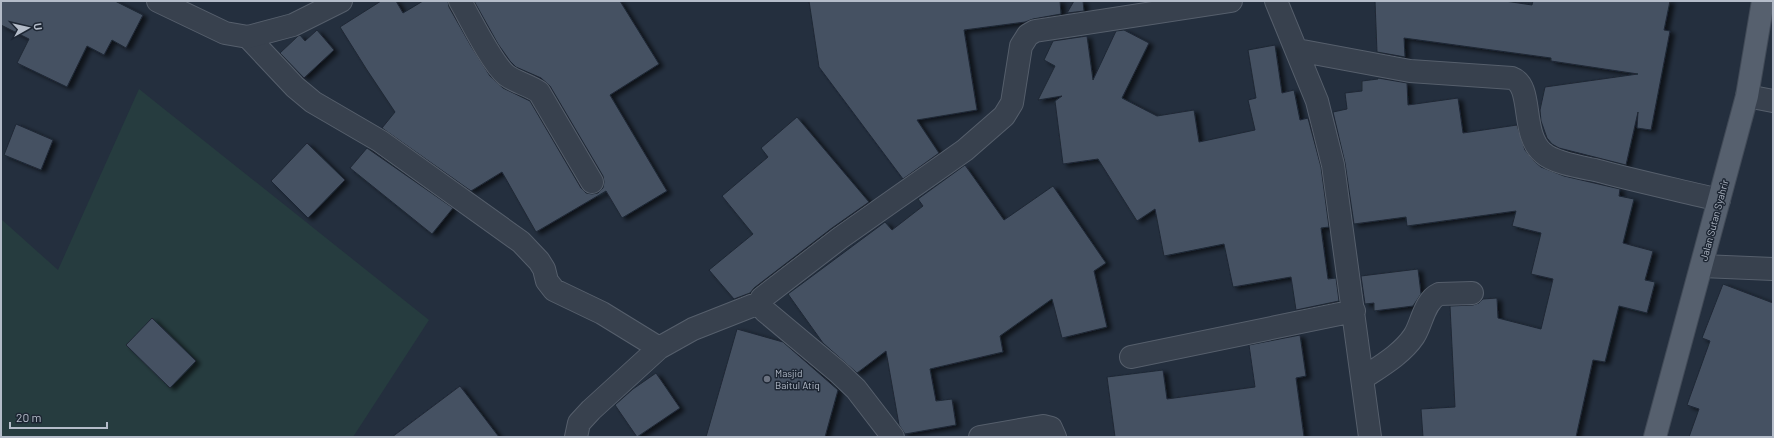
<svg xmlns="http://www.w3.org/2000/svg" width="1774" height="438" font-family="Barlow,sans-serif">
	<style>
		.green { fill: #263c3f }
		.building { fill: #455162; stroke: #1f2835; filter: url(#shadow) }
		.lines { fill: none; stroke-linecap: round; stroke-linejoin: round }
		.minor-casing { stroke: #565f6c; stroke-width: 24 }
		.tertiary-casing { stroke: #565f6c; stroke-width: 24 }
		.primary-casing { stroke: #414a57; stroke-width: 24 }
		.minor { stroke: #38414e; stroke-width: 22 }
		.tertiary { stroke: #38414e; stroke-width: 22 }
		.primary { stroke: #56606e; stroke-width: 22 }
		.worship-dot { fill: #6b7280; stroke: #1d2633; stroke-width: 1.5 }
		.labels { text-anchor: middle; stroke-width: 3; stroke-linejoin: round; paint-order: stroke }
		.street-label { font-size: 10px; fill: #b4bcc9; stroke: #1d2633 }
		.poi-label { font-size: 10px; fill: #b4bcc9; stroke: #1d2633; text-anchor: start }
	</style>
	<defs>
		<filter id="shadow"><feDropShadow dx="4.5" dy="2.5" stdDeviation="2" flood-color="#0009"/></filter>
	</defs>
	<rect width="100%" height="100%" fill="#242f3e"/>
	<path class="green" d="M 139,89 L 429,320 L 353,437 L 1,437 L 1,219 L 58,270 Z"/>
	<path class="building" d="M 1,1 L 115,1 L 143,15 L 126,48 L 112,40 L 104,55 L 87,46 L 67,87 L 17,63 L 29,39 L 1,25 Z
		M 381,1 L 396,1 L 403,13 L 423,1 L 448,1 L 449,7 L 471,46 L 490,76 L 503,88 L 530,101 L 581,188 L 586,193 L 592,194 L 598,193 L 603,188 L 604,182 L 603,176 L 550,86 L 541,78 L 516,67 L 510,61 L 498,44 L 474,1 L 620,1 L 659,64 L 610,95 L 667,191 L 622,218 L 606,191 L 536,232 L 502,172 L 471,191 L 382,128 L 395,112 L 367,70 L 340,27 Z
		M 809,1 L 1060,1 L 1061,14 L 1033,19 L 1025,22 L 964,30 L 977,110 L 917,120 L 939,153 L 903,179 L 819,67 Z
		M 1074,1 L 1083,1 L 1084,11 L 1067,13 Z
		M 1375,1 L 1505,1 L 1532,5 L 1533,1 L 1670,1 L 1664,30 L 1670,31 L 1651,130 L 1637,128 L 1638,112 L 1626,165 L 1559,148 L 1552,144 L 1547,138 L 1541,121 L 1540,110 L 1545,87 L 1638,74 L 1551,61 L 1551,58 L 1404,38 L 1405,57 L 1377,52 Z
		M 317,30 L 334,50 L 304,78 L 280,53 L 298,36 L 300,35 L 305,41 Z
		M 1124,30 L 1149,43 L 1122,98 L 1157,116 L 1194,110 L 1199,142 L 1255,130 L 1248,100 L 1256,98 L 1248,50 L 1275,45 L 1282,93 L 1294,90 L 1300,120 L 1308,118 L 1321,167 L 1329,227 L 1321,228 L 1328,279 L 1336,278 L 1339,301 L 1296,310 L 1291,277 L 1233,287 L 1224,244 L 1164,256 L 1155,209 L 1137,221 L 1098,159 L 1063,164 L 1055,101 L 1062,96 L 1038,100 L 1055,66 L 1044,60 L 1053,41 L 1087,36 L 1093,80 L 1116,31 Z
		M 1378,78 L 1407,83 L 1408,105 L 1458,98 L 1463,133 L 1517,125 L 1525,150 L 1534,161 L 1541,167 L 1564,176 L 1620,189 L 1619,196 L 1634,199 L 1623,243 L 1653,251 L 1645,280 L 1655,282 L 1647,313 L 1619,306 L 1605,362 L 1593,360 L 1576,437 L 1423,437 L 1421,409 L 1455,407 L 1450,306 L 1473,305 L 1479,303 L 1483,299 L 1497,298 L 1498,318 L 1541,329 L 1553,279 L 1531,274 L 1541,233 L 1512,226 L 1516,211 L 1407,226 L 1406,217 L 1354,224 L 1345,163 L 1333,112 L 1347,109 L 1345,93 L 1362,91 L 1362,81 L 1378,79 Z
		M 797,117 L 869,202 L 832,228 L 754,288 L 750,293 L 734,299 L 709,270 L 753,234 L 722,196 L 768,157 L 761,148 Z
		M 16,124 L 53,140 L 41,170 L 4,155 Z
		M 307,143 L 345,180 L 308,218 L 271,181 Z
		M 367,148 L 453,208 L 432,234 L 350,168 Z
		M 965,165 L 1004,220 L 1053,186 L 1106,263 L 1094,271 L 1107,327 L 1062,338 L 1052,299 L 1000,336 L 1003,352 L 930,369 L 936,401 L 952,399 L 956,425 L 905,434 L 899,425 L 886,351 L 857,373 L 823,343 L 788,294 L 885,222 L 892,230 L 923,206 L 918,199 Z
		M 1418,269 L 1421,294 L 1413,306 L 1374,311 L 1374,303 L 1365,304 L 1361,276 Z
		M 1723,284 L 1773,303 L 1773,437 L 1689,437 L 1699,409 L 1687,405 L 1710,341 L 1702,338 Z
		M 152,318 L 196,361 L 170,388 L 126,345 Z
		M 737,329 L 783,342 L 838,390 L 825,437 L 706,437 Z
		M 1300,335 L 1306,376 L 1296,378 L 1304,437 L 1115,437 L 1107,377 L 1163,370 L 1167,399 L 1255,387 L 1249,345 Z
		M 656,373 L 680,408 L 637,437 L 615,405 L 633,389 Z
		M 460,386 L 499,437 L 392,437 Z"/>
	<g class="lines">
		<defs>
			<path id="minor" d="M 460,1 C 471,20 491,62 506,75 C 515,82 529,85 539,92 L 592,182
				M 1276,1 L 1317,101 L 1333,165 L 1370,437
				M 248,37 L 295,87 L 313,102 L 380,141 L 521,242 L 539,261 L 544,269 L 547,281 L 554,290 L 602,313 L 659,348
				M 1297,50 L 1410,71 L 1512,78 C 1534,86 1520,134 1543,153 C 1554,163 1580,167 1595,170 C 1636,181 1678,190 1719,200
				M 1747,96 L 1773,101
				M 1702,266 L 1773,269
				M 1131,357 L 1354,311
				M 1363,378 C 1381,366 1402,354 1414,336 C 1422,324 1424,301 1439,294 L 1472,293
				M 576,437 L 579,423 L 591,410 L 659,348 L 693,329 L 759,303
				M 893,437 L 856,389 L 838,372 L 765,311 L 759,303 L 762,298 L 840,238 L 965,150 L 1004,116 L 1012,103 L 1021,46 L 1028,35 L 1035,31 L 1231,1
				M 980,437 L 1043,426 L 1051,428 L 1055,437"/>
			<path id="tertiary" d="M 158,1 L 225,33 L 248,37 L 293,25 L 341,1"/>
			<path id="primary" d="M 1655,437 L 1747,96 L 1763,1"/>
		</defs>
		<use href="#minor" class="minor-casing"/>
		<use href="#tertiary" class="tertiary-casing"/>
		<use href="#primary" class="primary-casing"/>
		<use href="#minor" class="minor"/>
		<use href="#tertiary" class="tertiary"/>
		<use href="#primary" class="primary"/>
	</g>
	<circle class="worship-dot" cx="767" cy="379" r="4"/>
	<g class="labels">
		<g class="street-label">
			<text transform="translate(1714 220) rotate(-75)" y="4">Jalan Sutan Syahrir</text>
		</g>
		<g class="poi-label">
			<text x="775" y="377">Masjid<tspan x="775" dy="12">Baitul Atiq</tspan></text>
		</g>
	</g>
	<rect width="1774" height="438" fill="none" stroke="#b4bcc9" stroke-width="4"/>
	<g transform="translate(28 28) rotate(82)" stroke="#1d2633" stroke-width="3" paint-order="stroke">
	<path d="M0-3L7 15L0 10L-7 15Z" fill="#b4bcc9"/>
	<text y="-6" font-size="11" font-weight="bold" text-anchor="middle" fill="#b4bcc9">U</text>
	</g>
	<path d="M10 422v6h97v-6" fill="none" stroke="#b4bcc9" stroke-width="2"/>
	<text x="16" y="422" font-size="12" fill="#b4bcc9" stroke="#1d2633" stroke-width="3" paint-order="stroke">20 m</text>
</svg>
